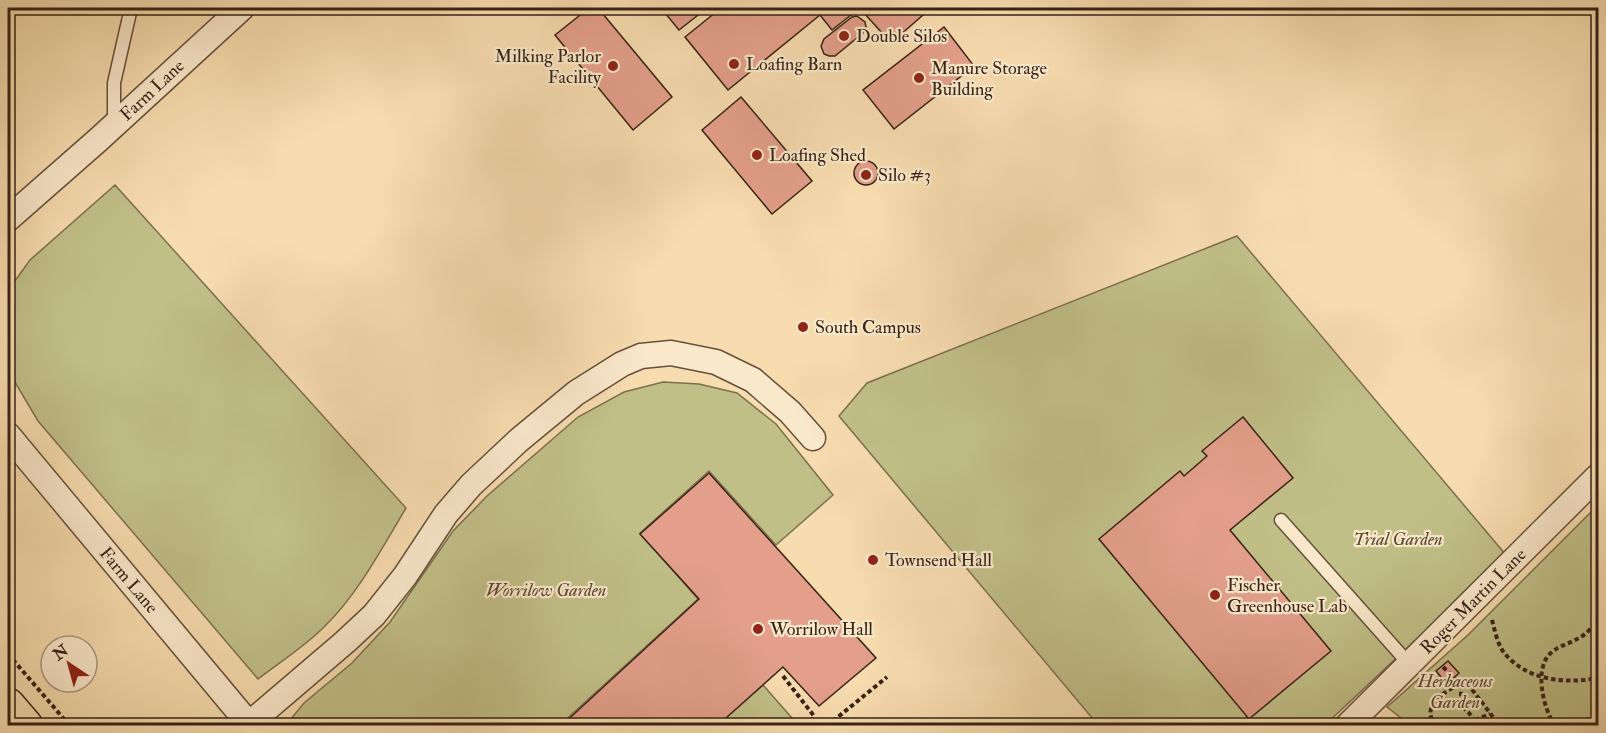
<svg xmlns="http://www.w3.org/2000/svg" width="1606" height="733" font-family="'IM FELL Double Pica',serif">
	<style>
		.green { fill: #c1bf88; stroke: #7c704e; stroke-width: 1.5 }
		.building { fill: #e39f8c; stroke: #362215; stroke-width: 1.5 }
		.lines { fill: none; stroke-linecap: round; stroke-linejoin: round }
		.lane-casing { stroke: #66503c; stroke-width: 15 }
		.street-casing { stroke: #66503c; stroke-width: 27 }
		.primary-casing { stroke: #362215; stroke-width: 36 }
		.path { stroke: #362215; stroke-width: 4; stroke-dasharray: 4.5 3; stroke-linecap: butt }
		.lane { stroke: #fae8cb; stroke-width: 12 }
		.street { stroke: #fae8cb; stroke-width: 24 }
		.primary { stroke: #f7dcaf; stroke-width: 33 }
		.poi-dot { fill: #8f2418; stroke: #fae8cb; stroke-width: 2 }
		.labels { text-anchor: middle; stroke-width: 4.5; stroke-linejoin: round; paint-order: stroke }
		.poi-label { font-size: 18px; fill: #362215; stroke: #fae8cb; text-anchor: start }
		.street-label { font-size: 18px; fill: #362215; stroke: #fae8cb }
		.park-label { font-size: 18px; font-style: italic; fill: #594932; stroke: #fae8cb }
	</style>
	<rect width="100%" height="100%" fill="#f7dcaf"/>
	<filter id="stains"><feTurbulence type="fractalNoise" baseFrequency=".00333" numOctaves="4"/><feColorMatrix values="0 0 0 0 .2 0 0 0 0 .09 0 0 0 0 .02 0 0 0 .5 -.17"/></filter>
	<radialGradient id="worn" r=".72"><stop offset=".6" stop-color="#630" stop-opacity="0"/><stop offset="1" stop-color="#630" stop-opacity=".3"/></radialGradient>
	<path class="green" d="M 115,185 L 406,508 C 382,548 358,594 324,627 C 304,647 280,662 258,679 L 38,421 L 16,384 L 8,358 L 8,302 L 14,282 L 30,260 Z
		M 1237,236 L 1506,555 L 1325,725 L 1098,725 L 839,416 L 867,383 Z
		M 663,382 L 699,384 L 737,393 L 776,424 L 833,495 L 776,545 L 709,471 L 640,533 L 698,599 L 560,725 L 289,725 L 290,720 L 304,703 L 352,663 L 390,622 L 453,531 L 487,496 L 578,417 L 624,392 Z
		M 1598,505 L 1598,725 L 1410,725 L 1387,707 L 1469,634 Z
		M 763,685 L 792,718 L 785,725 L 716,726 Z"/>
	<path class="building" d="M 589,8 L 598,8 L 672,97 L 633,130 L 555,35 Z
		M 661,8 L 707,8 L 679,30 Z
		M 721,8 L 845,8 L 851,15 L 832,30 L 820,15 L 728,90 L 685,37 Z
		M 872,8 L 931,8 L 891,43 L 865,14 Z
		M 857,16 L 865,22 L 866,27 L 863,33 L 835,56 L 829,56 L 824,54 L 821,46 L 824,39 L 852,17 Z
		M 944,27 L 974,66 L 894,129 L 863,90 Z
		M 741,97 L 812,181 L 772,214 L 702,130 Z
		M854 173a12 12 0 1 1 24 0a12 12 0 1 1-24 0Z
		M 1243,417 L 1293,478 L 1230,530 L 1331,651 L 1249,719 L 1099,539 L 1180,471 L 1184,476 L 1207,456 L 1202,451 Z
		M 709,473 L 876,658 L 819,706 L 783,667 L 717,726 L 561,726 L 699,599 L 640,534 Z
		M 1448,661 L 1459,673 L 1447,684 L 1436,671 Z"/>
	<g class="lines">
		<defs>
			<path id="lane" d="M 114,125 L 114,83 L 131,8
				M 1281,520 L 1410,665"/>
			<path id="street" d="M 8,219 L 98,140 L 242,8
				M 8,435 L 249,724 L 248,726
				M 250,726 L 249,724 L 345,642 L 374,615 L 405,576 L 446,514 L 471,485 L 519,440 L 576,393 L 622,364 L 641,356 L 671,353 L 716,362 L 753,380 L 790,412 L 813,438
				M 1347,726 L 1598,476"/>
			<path id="primary" d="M 8,705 L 26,726"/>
		</defs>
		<use href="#lane" class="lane-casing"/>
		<use href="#street" class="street-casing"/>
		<use href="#primary" class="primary-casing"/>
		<path class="path" d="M 1492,620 C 1495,631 1498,647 1506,655 C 1529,681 1567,684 1598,678
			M 8,654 L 70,726
			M 1443,667 L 1461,684 L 1470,687 L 1500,726
			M 783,676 L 814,716 L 809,726
			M 1461,684 C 1461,693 1460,701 1465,709 C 1470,715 1475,717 1475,726
			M 1475,720 L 1490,714
			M 827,726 L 887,677
			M 1436,726 C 1419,706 1445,691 1461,684
			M 1555,726 C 1543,708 1533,667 1552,652 C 1560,645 1569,644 1577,639 C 1585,636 1592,627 1598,621
			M 1571,726 L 1584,720 L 1598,716"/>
		<use href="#lane" class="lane"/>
		<use href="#street" class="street"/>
		<use href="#primary" class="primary"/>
	</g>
	<g class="poi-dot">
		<circle cx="844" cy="36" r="6"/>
		<circle cx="734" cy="64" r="6"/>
		<circle cx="613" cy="66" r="6"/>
		<circle cx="919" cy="78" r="6"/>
		<circle cx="757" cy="155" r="6"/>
		<circle cx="866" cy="175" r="6"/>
		<circle cx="803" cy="327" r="6"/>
		<circle cx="873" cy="560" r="6"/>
		<circle cx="1215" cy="595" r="6"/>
		<circle cx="758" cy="629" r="6"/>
	</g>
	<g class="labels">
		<g class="poi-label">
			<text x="856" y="42">Double Silos</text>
			<text x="601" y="62" text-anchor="end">Milking Parlor<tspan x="601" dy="21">Facility</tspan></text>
			<text x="746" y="70">Loafing Barn</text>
			<text x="931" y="74">Manure Storage<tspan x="931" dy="21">Building</tspan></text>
			<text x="769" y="161">Loafing Shed</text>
			<text x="878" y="181">Silo #3</text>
			<text x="815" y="333">South Campus</text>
			<text x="885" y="566">Townsend Hall</text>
			<text x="1227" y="591">Fischer<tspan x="1227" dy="21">Greenhouse Lab</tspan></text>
			<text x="770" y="635">Worrilow Hall</text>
		</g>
		<g class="street-label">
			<text transform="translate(152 90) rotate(-43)" y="6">Farm Lane</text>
			<text transform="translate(129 580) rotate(50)" y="6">Farm Lane</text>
			<text transform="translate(1473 601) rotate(-45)" y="6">Roger Martin Lane</text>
		</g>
		<g class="park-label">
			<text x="1398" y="545">Trial Garden</text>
			<text x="546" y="596">Worrilow Garden</text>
			<text x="1455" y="687">Herbaceous<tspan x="1455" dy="21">Garden</tspan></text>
		</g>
	</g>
	<rect width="1606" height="733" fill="none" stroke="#f7dcaf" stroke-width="30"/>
	<rect x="9" y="9" width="1588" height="715" fill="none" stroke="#362215" stroke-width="3"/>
	<rect x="15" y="15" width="1576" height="703" fill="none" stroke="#362215" stroke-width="1.5"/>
	<g transform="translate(69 664) rotate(324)"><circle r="28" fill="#fae8cb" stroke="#ac9982" stroke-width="1.5"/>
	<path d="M0-4.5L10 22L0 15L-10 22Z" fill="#8f2418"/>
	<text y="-9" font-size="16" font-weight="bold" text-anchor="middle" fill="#362215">N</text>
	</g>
	<rect width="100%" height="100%" filter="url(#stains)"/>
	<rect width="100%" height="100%" fill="url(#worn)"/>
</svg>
